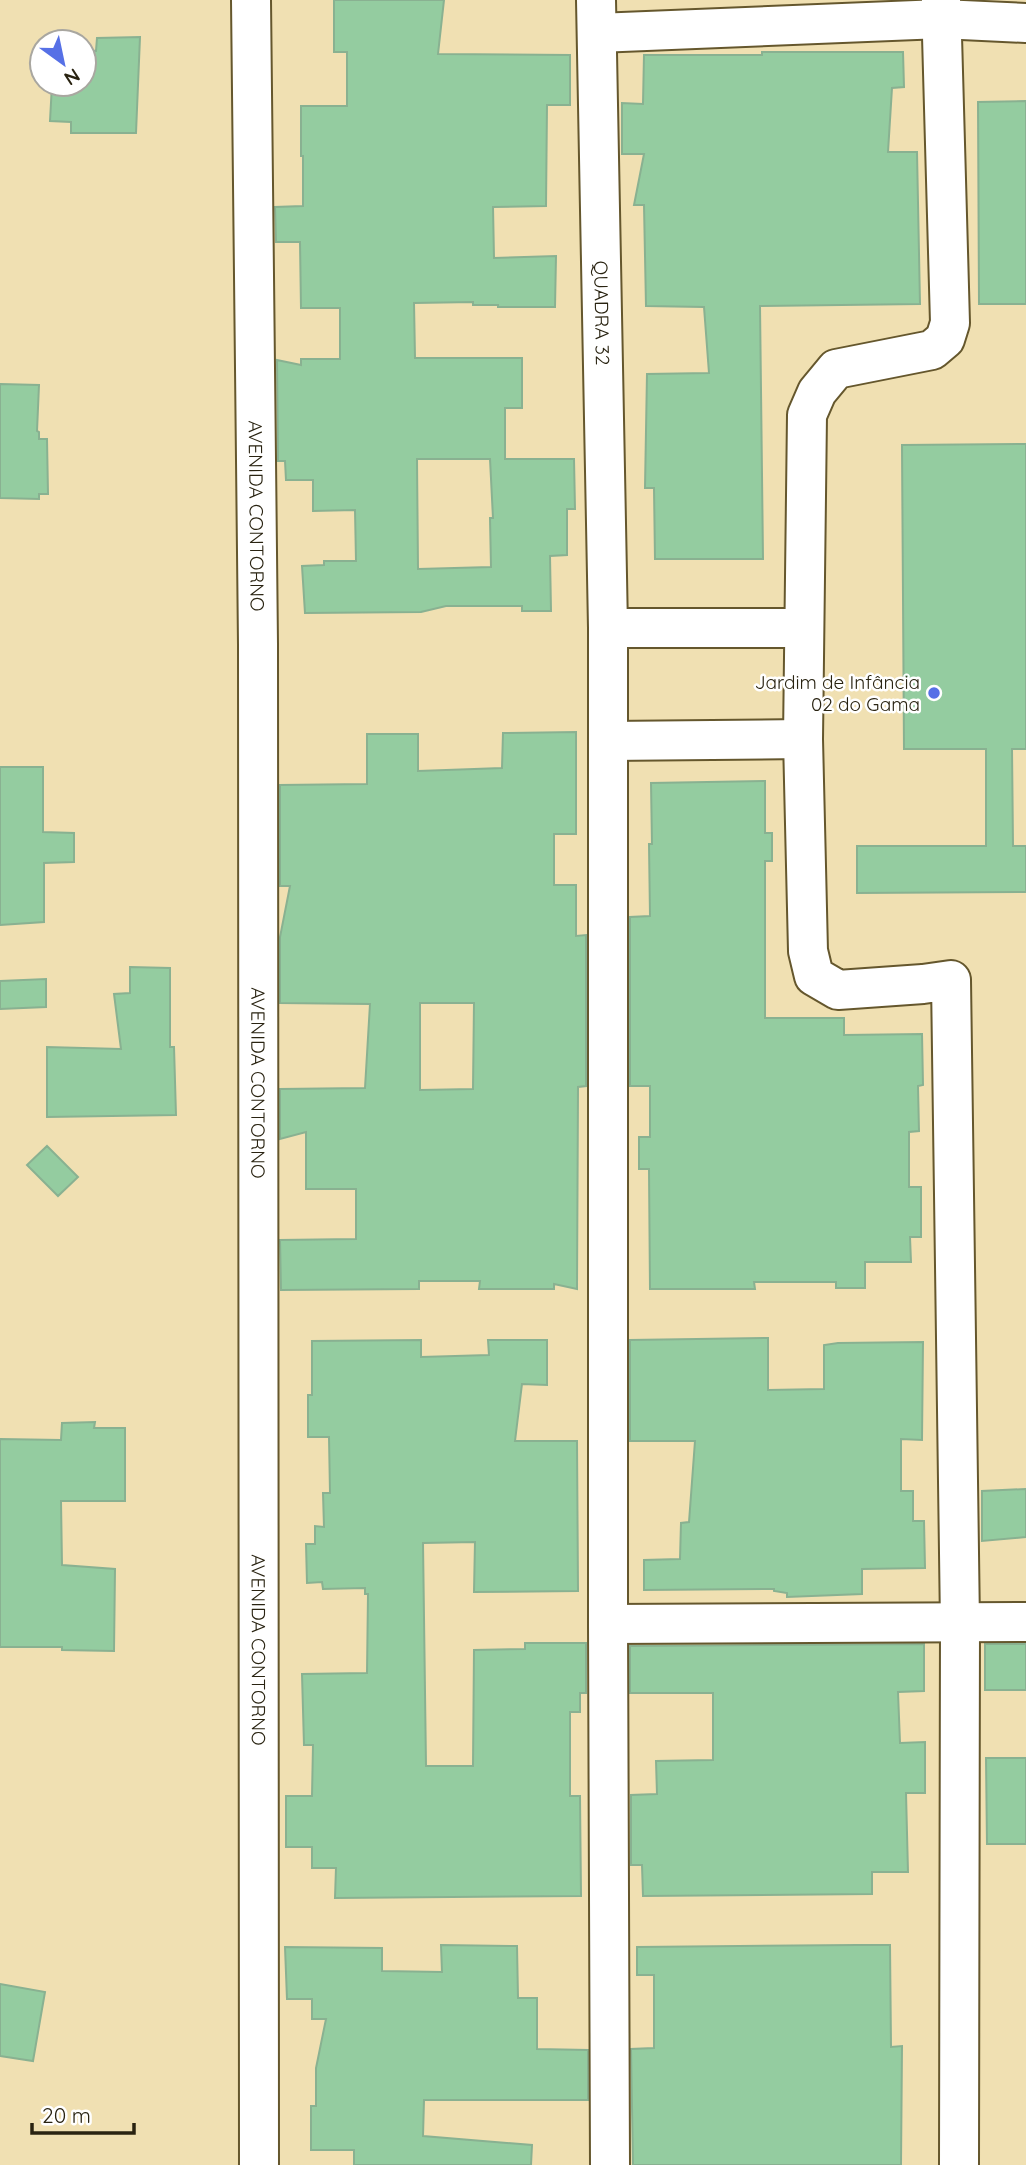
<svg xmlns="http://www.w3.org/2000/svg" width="1026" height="2165" font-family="Quicksand,sans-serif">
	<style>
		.building { fill: #94cca0; stroke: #89b191; stroke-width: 2; fill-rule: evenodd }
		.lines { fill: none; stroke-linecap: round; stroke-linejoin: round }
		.minor-casing { stroke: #65572d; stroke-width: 42 }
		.minor { stroke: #fff; stroke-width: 38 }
		.poi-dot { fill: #5670e6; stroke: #fff; stroke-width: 2.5 }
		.labels { text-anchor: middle; stroke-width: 5; stroke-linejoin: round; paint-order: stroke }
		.street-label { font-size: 19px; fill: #292311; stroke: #fff }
		.poi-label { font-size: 19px; fill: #292311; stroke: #fff; text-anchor: end }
	</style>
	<rect width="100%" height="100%" fill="#f0e0b2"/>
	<path class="building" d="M 334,0 L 444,0 L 438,54 L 570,55 L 570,105 L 547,105 L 546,206 L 493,207 L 494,258 L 556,256 L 555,307 L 498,307 L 498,305 L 473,305 L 473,302 L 414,303 L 415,358 L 522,358 L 522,408 L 505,408 L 505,459 L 574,459 L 575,509 L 567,509 L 567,555 L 550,556 L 551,611 L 522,611 L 522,606 L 446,606 L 421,612 L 305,613 L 302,566 L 324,565 L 324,561 L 356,561 L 355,510 L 313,511 L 313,480 L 286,480 L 285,461 L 278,461 L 277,360 L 301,365 L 301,359 L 340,359 L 340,308 L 301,308 L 300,242 L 276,242 L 275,207 L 303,206 L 303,156 L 301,156 L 301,106 L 347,106 L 347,52 L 334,52 ZM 417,459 L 490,459 L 493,518 L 490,518 L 491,567 L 418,569 Z
		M 140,37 L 136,133 L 71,133 L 71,122 L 50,121 L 52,84 L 84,84 L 84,50 L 96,51 L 97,38 Z
		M 762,52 L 903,52 L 904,87 L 892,88 L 888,152 L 917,152 L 920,304 L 760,306 L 763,559 L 655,559 L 654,488 L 645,488 L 647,374 L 709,373 L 704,307 L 646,306 L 644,205 L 634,205 L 644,154 L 622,154 L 622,103 L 643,104 L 644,55 L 762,55 Z
		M 1026,101 L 1026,304 L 979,304 L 978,102 Z
		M 0,384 L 39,385 L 37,431 L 39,432 L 39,439 L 47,439 L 48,494 L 39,494 L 39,499 L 0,498 Z
		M 1026,444 L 1026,749 L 1012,749 L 1013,846 L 1026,846 L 1026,892 L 857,893 L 857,846 L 986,846 L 986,749 L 904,749 L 902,445 Z
		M 576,732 L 576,834 L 554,834 L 554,885 L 576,885 L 576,936 L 586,935 L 586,1086 L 578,1087 L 577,1289 L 554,1284 L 554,1289 L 479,1289 L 480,1281 L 419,1281 L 419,1289 L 281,1290 L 280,1240 L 356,1239 L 356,1189 L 306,1189 L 306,1132 L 280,1139 L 280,1089 L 365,1088 L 370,1004 L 280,1003 L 280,937 L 290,886 L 280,886 L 280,785 L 367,784 L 367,734 L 418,734 L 418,771 L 502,768 L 503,733 ZM 420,1003 L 474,1003 L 473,1089 L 420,1090 Z
		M 0,767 L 43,767 L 43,832 L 74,833 L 74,862 L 44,863 L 44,922 L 0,925 Z
		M 765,781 L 765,833 L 772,833 L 772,861 L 765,861 L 765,1018 L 844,1018 L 844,1035 L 922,1034 L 923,1085 L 918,1086 L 919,1131 L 909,1132 L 909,1187 L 921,1187 L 921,1237 L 910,1237 L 911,1262 L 865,1262 L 865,1288 L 836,1288 L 836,1282 L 754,1282 L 755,1289 L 650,1289 L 649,1169 L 639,1169 L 639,1137 L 650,1137 L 650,1086 L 630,1086 L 630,917 L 650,916 L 649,844 L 652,844 L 651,783 Z
		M 130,967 L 170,968 L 170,1047 L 174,1047 L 176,1115 L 47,1117 L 47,1047 L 121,1049 L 114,994 L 130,993 Z
		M 46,979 L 46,1007 L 0,1009 L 0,981 Z
		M 47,1146 L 78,1177 L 58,1196 L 27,1165 Z
		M 768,1338 L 768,1390 L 824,1389 L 824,1345 L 838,1343 L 923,1342 L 922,1440 L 901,1439 L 901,1491 L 913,1491 L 913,1521 L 924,1521 L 925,1568 L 862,1569 L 862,1594 L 787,1597 L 787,1593 L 774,1591 L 774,1589 L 644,1590 L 644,1560 L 680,1559 L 681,1523 L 689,1522 L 695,1441 L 630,1441 L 630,1340 Z
		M 421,1340 L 421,1357 L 489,1355 L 488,1340 L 547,1340 L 547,1385 L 522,1384 L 515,1441 L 577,1441 L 578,1591 L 474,1592 L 475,1542 L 423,1543 L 426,1766 L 473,1766 L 474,1650 L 525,1649 L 525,1643 L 586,1643 L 586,1693 L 580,1693 L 580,1712 L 570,1712 L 570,1796 L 580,1796 L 581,1896 L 335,1898 L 336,1868 L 312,1868 L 312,1847 L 286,1847 L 286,1796 L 312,1796 L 313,1745 L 304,1745 L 302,1674 L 367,1673 L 368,1594 L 365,1594 L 365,1588 L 323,1589 L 322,1582 L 307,1583 L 306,1544 L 315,1544 L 315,1526 L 324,1527 L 323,1493 L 330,1493 L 329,1437 L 308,1437 L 308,1395 L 312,1395 L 312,1341 Z
		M 95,1422 L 94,1428 L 125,1428 L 125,1501 L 61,1501 L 62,1565 L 115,1569 L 114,1651 L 62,1650 L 62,1647 L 0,1647 L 0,1439 L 61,1440 L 62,1423 Z
		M 1026,1489 L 1026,1537 L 982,1541 L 982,1491 Z
		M 924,1644 L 924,1691 L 898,1692 L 900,1743 L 925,1742 L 925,1793 L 906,1793 L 908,1872 L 872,1872 L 872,1894 L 643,1896 L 642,1865 L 631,1865 L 631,1795 L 657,1794 L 656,1761 L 713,1760 L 713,1693 L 630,1693 L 630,1646 Z
		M 985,1644 L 1026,1644 L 1026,1690 L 985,1690 Z
		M 986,1758 L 1026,1758 L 1026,1844 L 987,1844 Z
		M 441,1945 L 517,1946 L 518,1998 L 537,1998 L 537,2049 L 588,2050 L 588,2100 L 424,2100 L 423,2136 L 532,2145 L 531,2165 L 354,2165 L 354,2150 L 311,2150 L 311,2106 L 316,2106 L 316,2068 L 326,2019 L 312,2019 L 312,1999 L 287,1999 L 285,1947 L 382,1948 L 382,1971 L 442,1972 Z
		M 857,1945 L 890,1945 L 891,2047 L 902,2046 L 901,2165 L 633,2165 L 631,2049 L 654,2048 L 654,1975 L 637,1975 L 637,1947 Z
		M 0,1984 L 45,1992 L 33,2061 L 0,2056 Z"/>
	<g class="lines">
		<defs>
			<g id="minor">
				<path id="s1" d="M 251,0 L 258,644 L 259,2165"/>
				<path id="s2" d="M 596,0 L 608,628 L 608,1624 L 610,2165"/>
				<path d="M 941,0 L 950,323 L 945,339 L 932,350 L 836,369 L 817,392 L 807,415 L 803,739 L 808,951 L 814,976 L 838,990 L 923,984 L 951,980 L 960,1624 L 959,2165"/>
				<path d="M 597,33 L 941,19 L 1026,23"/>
				<path d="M 608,628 L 804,628"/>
				<path d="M 608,741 L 803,739"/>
				<path d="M 608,1624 L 1026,1622"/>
			</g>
		</defs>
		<use href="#minor" class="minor-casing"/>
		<use href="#minor" class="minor"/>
	</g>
	<circle class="poi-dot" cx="934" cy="693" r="7"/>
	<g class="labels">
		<g class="street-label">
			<text dy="7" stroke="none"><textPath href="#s2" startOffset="313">QUADRA 32</textPath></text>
			<text dy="7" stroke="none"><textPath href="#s1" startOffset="516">AVENIDA CONTORNO</textPath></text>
			<text dy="7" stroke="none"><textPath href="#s1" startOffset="1083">AVENIDA CONTORNO</textPath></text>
			<text dy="7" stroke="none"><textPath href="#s1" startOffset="1650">AVENIDA CONTORNO</textPath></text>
		</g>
		<g class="poi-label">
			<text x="920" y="689">Jardim de Infância<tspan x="920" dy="22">02 do Gama</tspan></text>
		</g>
	</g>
	<g transform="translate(63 63) rotate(147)"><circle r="33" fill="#ffffff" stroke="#a9a7a0" stroke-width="2"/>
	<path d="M0-5L12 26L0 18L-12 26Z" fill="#5670e6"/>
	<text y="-10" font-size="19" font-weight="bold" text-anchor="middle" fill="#292311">N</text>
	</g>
	<path d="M32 2123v10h102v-10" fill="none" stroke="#292311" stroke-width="3.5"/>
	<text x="42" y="2123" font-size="21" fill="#292311" stroke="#ffffff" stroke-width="5" paint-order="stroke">20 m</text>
</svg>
